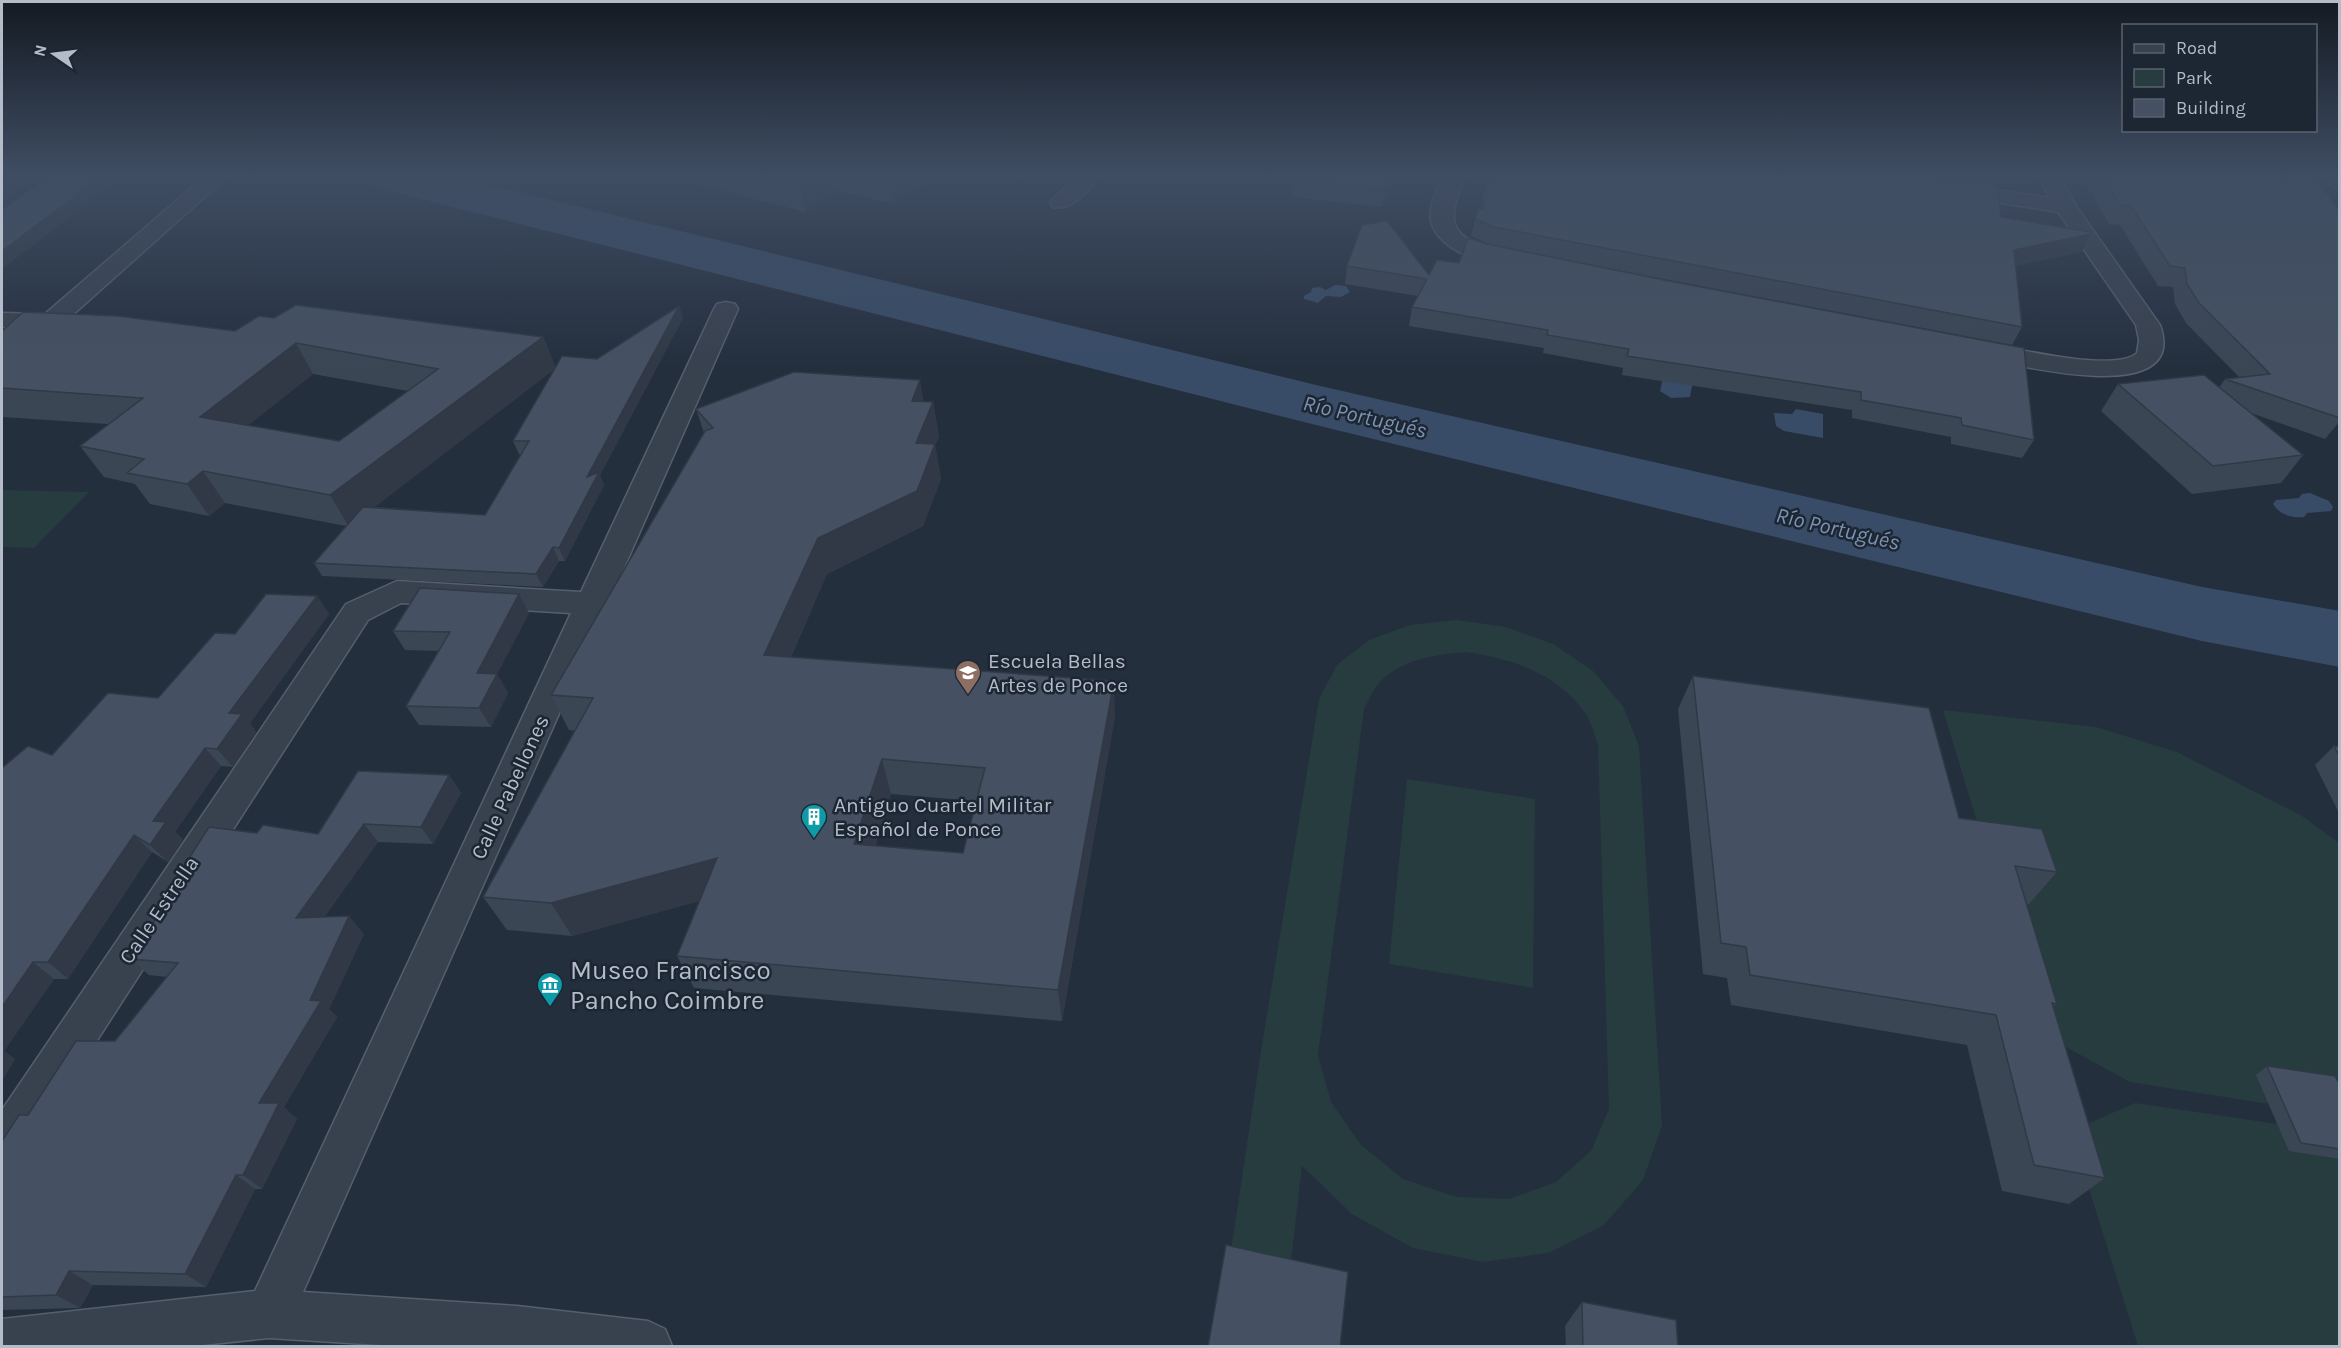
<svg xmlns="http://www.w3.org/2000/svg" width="2341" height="1348" font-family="Karla,sans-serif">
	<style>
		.green { fill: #263c3f; fill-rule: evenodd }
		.water { fill: #394c67 }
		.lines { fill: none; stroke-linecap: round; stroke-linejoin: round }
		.river { fill: #394c67; fill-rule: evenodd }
		.minor-casing { stroke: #565f6c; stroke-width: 3 }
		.minor { fill: #38414e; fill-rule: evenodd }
		.wall { fill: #3b4654; fill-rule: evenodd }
		.shaded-wall { fill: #303945 }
		.building { fill: #455162; stroke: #303945; stroke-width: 1.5; fill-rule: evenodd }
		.labels { text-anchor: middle; stroke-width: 5; stroke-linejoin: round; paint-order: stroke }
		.poi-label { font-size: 21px; fill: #b4bcc9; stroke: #1d2633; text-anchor: start }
		.street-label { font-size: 21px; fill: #b4bcc9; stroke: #1d2633 }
		.water-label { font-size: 22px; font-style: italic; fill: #7c92b1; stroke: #1d2633 }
		.near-poi-label { font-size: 26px; fill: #b4bcc9; stroke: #1d2633; text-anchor: start }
	</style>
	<rect width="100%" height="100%" fill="#242f3e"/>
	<path class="green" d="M 2,490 L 89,492 L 34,548 L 2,547 Z
		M 1457,620 L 1506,627 L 1553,644 L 1593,671 L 1623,706 L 1639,746 L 1662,1125 L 1643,1180 L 1604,1225 L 1548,1253 L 1483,1262 L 1413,1248 L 1352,1214 L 1302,1166 L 1290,1269 L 1230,1258 L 1261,1051 L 1319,699 L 1337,665 L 1369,640 L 1410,625 ZM 1466,652 C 1513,659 1557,673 1586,714 C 1591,722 1594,734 1598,744 L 1609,1109 L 1591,1151 L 1556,1182 L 1509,1199 L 1456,1197 L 1403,1179 L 1361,1145 L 1331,1102 L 1318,1055 L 1364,709 C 1368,702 1372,691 1378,684 C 1401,659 1434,655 1466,652 Z
		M 1943,710 L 2096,727 L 2177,752 L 2302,816 L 2339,843 L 2339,1115 L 2130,1082 L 2042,1034 Z
		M 1407,779 L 1535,799 L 1533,988 L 1389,964 Z
		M 2135,1103 L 2339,1133 L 2339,1346 L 2138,1346 L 2071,1131 Z"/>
	<path class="water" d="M 1335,285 L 1346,286 L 1350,292 L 1341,297 L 1326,296 L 1318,303 L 1304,299 L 1304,296 L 1311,292 L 1312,288 L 1320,287 L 1326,290 Z
		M 1665,369 L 1694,375 L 1690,397 L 1671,398 L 1660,391 Z
		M 1796,409 L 1823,414 L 1823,438 L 1784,431 L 1776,426 L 1774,413 L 1792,414 Z
		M 2310,493 L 2329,501 L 2333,507 L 2331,511 L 2307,513 L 2304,517 C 2291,518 2280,515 2273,504 L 2276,500 L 2299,498 L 2302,494 Z"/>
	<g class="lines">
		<path class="river" d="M 369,177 L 457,177 L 1316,385 L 2202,587 L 2340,611 L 2340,667 L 2202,641 L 1316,425 L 377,188 Z"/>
		<defs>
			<path id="minor" d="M 204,177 L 227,177 L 11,370 L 2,373 L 2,352 L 29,328 L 2,327 L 2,313 L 45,314 Z
				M 1076,177 L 1099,177 C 1089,191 1071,211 1053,207 L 1050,202 Z
				M 1443,177 L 1465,177 C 1438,236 1462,241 1515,254 L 1519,259 L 1515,264 C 1490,270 1436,249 1431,221 C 1428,206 1437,190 1443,177 Z
				M 1866,177 L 1914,177 L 2050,198 L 2039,177 L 2060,177 L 2076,206 L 2160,325 C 2191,411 2009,364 1973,355 L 1969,350 L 1973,345 L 1982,342 C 2012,348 2115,373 2137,353 L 2139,340 L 2136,325 L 2058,212 L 1877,183 L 1870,181 Z
				M 2325,177 L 2340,177 L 2340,188 L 2332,187 Z
				M 726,302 L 735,304 L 738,309 L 609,602 L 610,604 L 604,612 L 303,1292 L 517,1306 L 648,1321 L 665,1329 L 672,1346 L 397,1346 L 269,1338 L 193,1346 L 2,1346 L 2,1319 L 255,1291 L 571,613 L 401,603 L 368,620 L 18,1163 L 2,1170 L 2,1110 L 346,604 L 397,581 L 581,592 L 714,309 L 717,304 Z"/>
		</defs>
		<use href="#minor" class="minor-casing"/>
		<use href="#minor" class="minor"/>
	</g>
	<path class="wall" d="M 691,177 L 930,177 L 895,204 L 835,190 L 805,212 L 693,183 Z
		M 1395,177 L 1382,207 L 1291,197 L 1292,180 Z
		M 1490,177 L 1991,177 L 1987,184 L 2001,217 L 2091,234 L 2081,252 L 2015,266 L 2022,327 L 2012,345 L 1559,259 L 2034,440 L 2022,458 L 1951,444 L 1951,437 L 1852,418 L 1852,410 L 1622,375 L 1623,368 L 1543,353 L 1544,348 L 1409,326 L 1412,307 L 1418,296 L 1345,284 L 1347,266 L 1429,275 L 1459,263 L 1487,244 L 1491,245 L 1471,236 L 1475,219 L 1481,208 L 1483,194 Z
		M 2082,177 L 2314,177 L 2340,211 L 2340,421 L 2325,439 L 2251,413 L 2303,455 L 2281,483 L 2192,494 L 2101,411 L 2118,384 L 2219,388 L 2225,379 L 2239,377 L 2186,323 L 2175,304 L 2173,287 L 2158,286 L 2120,225 L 2109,224 Z
		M 679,306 L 683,318 L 600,475 L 604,485 L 565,561 L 559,561 L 543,587 L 322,576 L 314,563 L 346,526 L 225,503 L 209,516 L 150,504 L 135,484 L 104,477 L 80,446 L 108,424 L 2,417 L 2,328 L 3,330 L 235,331 L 274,318 L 543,337 L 556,368 L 597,359 ZM 556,368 L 513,441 L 519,454 L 521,454 L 485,515 L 374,507 ZM 313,374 L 408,391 L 339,441 L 248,425 Z
		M 924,401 L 933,402 L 939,437 L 935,445 L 941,479 L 923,526 L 827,574 L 791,657 L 1115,716 L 1062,1021 L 694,988 L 677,956 L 699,901 L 572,936 L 507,930 L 483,897 L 575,731 L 569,730 L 551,695 L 704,433 L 696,409 ZM 891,794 L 976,801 L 963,853 L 875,846 Z
		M 317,596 L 329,614 L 250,723 L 256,732 L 233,767 L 221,766 L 175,832 L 183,840 L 168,862 L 152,852 L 68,979 L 54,979 L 4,1051 L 15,1059 L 2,1080 L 2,768 L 52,755 L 158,698 L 235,634 Z
		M 529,613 L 497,674 L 508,693 L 491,727 L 419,725 L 406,706 L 439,651 L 405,650 L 393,631 Z
		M 1693,676 L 1959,818 L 2057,872 L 2029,904 L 2027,904 L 2057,1004 L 2053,1007 L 2105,1178 L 2069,1204 L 2002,1191 L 1967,1045 L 1731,1005 L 1727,978 L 1703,974 L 1678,709 Z
		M 2334,746 L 2340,747 L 2340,815 L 2315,765 Z
		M 449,775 L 461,793 L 433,844 L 378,842 L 324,917 L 364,934 L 329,1009 L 337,1017 L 284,1107 L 297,1119 L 262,1189 L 255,1189 L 206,1287 L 93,1285 L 80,1308 L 2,1310 L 2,1141 L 28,1115 L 115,1041 L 167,977 L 149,975 L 130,959 L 187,870 L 184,866 L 257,833 L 318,834 Z
		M 2267,1066 L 2340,1085 L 2340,1159 L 2289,1151 L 2256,1075 Z
		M 1582,1302 L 1678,1347 L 1566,1347 L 1565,1326 Z"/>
	<path class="shaded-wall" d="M 13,177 L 38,177 L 2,202 L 2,185 Z
		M 101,177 L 121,177 L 121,178 L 2,269 L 2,251 Z
		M 802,177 L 832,177 L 835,190 L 805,212 L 798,179 Z
		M 890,177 L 930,177 L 895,204 Z
		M 1390,177 L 1395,177 L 1382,207 L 1384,190 Z
		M 2091,234 L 2081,252 L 2005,268 L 2014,250 Z
		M 679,306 L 683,318 L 600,475 L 604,485 L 565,561 L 559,548 L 587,477 Z
		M 543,337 L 556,368 L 349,527 L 330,495 Z
		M 296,343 L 313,374 L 220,448 L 200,417 Z
		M 920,380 L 926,415 L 912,401 Z
		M 933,402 L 939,437 L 935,445 L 941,479 L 923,526 L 827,574 L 776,690 L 764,655 L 818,538 L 916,443 Z
		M 203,471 L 225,503 L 209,516 L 187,484 Z
		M 553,547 L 559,561 L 543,587 L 536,574 Z
		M 519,594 L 529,613 L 497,674 L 508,693 L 491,727 L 479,708 L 477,673 Z
		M 317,596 L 329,614 L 250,723 L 256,732 L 233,767 L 217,749 L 229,713 Z
		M 1114,681 L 1115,716 L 1062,1021 L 1058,990 Z
		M 205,748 L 221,766 L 175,832 L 183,840 L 168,862 L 150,845 L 153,821 Z
		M 882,759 L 891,794 L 864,878 L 854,844 Z
		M 449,775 L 461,793 L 433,844 L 421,827 Z
		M 364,824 L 378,842 L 312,935 L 296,918 Z
		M 134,835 L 152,852 L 68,979 L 48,962 Z
		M 717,858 L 732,892 L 572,936 L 551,903 Z
		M 349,916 L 364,934 L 329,1009 L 337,1017 L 284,1107 L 297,1119 L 262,1189 L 243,1175 L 259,1103 L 310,1000 Z
		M 33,962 L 54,979 L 4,1051 L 15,1059 L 2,1080 L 2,1007 Z
		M 236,1175 L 255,1189 L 206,1287 L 185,1274 Z
		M 69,1271 L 93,1285 L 80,1308 L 56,1295 Z"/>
	<path class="building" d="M 2,177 L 13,177 L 2,185 Z
		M 47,177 L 101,177 L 2,251 L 2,209 L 3,209 Z
		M 787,177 L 802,177 L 798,179 Z
		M 1293,177 L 1390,177 L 1384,190 L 1292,180 Z
		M 1490,177 L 1937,177 L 1997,186 L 2001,217 L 2091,232 L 2091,234 L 2014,250 L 2022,327 L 1494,227 L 1475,219 L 1478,209 L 1484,208 L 1483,194 Z
		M 2103,177 L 2314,177 L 2340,211 L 2340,418 L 2225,379 L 2270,374 L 2199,303 L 2187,284 L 2185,268 L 2170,266 L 2131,206 L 2120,205 Z
		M 1387,221 L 1429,275 L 1437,260 L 1459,263 L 1468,238 L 1487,244 L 1664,280 L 2024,348 L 2034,440 L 1962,425 L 1961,418 L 1861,400 L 1861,392 L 1627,356 L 1629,349 L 1547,335 L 1548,330 L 1412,307 L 1427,279 L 1347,266 L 1362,225 Z
		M 296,305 L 543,337 L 330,495 L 203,471 L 187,484 L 127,473 L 144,459 L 80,446 L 143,398 L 2,388 L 2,331 L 23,312 L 118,316 L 235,331 L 259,316 L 274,318 ZM 296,343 L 438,369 L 339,441 L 200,417 Z
		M 679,306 L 587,477 L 599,472 L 559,548 L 553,547 L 536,574 L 314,563 L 363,507 L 485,515 L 529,441 L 513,441 L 562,356 L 597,359 Z
		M 794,372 L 920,380 L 912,401 L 933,402 L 916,443 L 935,444 L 917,491 L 818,538 L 764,655 L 1114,681 L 1058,990 L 677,956 L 717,858 L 551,903 L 483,897 L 593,698 L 551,695 L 705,431 L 713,428 L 696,409 ZM 882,759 L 985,768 L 963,853 L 854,844 Z
		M 2204,375 L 2303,455 L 2213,466 L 2118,384 Z
		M 420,588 L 519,594 L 477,673 L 497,674 L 479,708 L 406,706 L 450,632 L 393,631 Z
		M 266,594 L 317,596 L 229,713 L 242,714 L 217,749 L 205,748 L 153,821 L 166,822 L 150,845 L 134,835 L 48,962 L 33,962 L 2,1007 L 2,768 L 28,746 L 52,755 L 108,693 L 158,698 L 215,633 L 235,634 Z
		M 1693,676 L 1929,708 L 1959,818 L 2042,829 L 2057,872 L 2015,866 L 2057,1004 L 2052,1003 L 2105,1178 L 2034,1165 L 1996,1015 L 1750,975 L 1746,947 L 1721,943 Z
		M 2334,746 L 2340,747 L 2340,757 Z
		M 358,771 L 449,775 L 421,827 L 364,824 L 296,918 L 349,916 L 310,1000 L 321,1001 L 259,1103 L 279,1103 L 243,1175 L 236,1175 L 185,1274 L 69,1271 L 56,1295 L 2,1297 L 2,1141 L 19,1115 L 28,1115 L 76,1041 L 115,1041 L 178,963 L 130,959 L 188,869 L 184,866 L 209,827 L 257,833 L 263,825 L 318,834 Z
		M 2267,1066 L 2335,1076 L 2340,1085 L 2340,1149 L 2301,1143 Z
		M 1226,1245 L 1348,1272 L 1340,1347 L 1208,1347 Z
		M 1582,1302 L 1676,1320 L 1678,1347 L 1583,1347 Z"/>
	<linearGradient id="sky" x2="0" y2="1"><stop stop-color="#141a22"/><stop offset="0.48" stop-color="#3f4d63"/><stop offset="1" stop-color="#3f4d63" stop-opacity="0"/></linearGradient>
	<rect width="2341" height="365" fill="url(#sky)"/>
	<defs>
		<symbol id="school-pin" viewBox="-11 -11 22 30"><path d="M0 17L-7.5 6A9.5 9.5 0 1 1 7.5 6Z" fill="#8d6e63" stroke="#1d2633"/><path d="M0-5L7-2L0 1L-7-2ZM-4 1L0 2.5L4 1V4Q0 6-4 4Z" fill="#fff"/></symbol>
		<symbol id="building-pin" viewBox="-11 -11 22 30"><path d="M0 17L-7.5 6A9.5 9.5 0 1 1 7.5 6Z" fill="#0f9aa8" stroke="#1d2633"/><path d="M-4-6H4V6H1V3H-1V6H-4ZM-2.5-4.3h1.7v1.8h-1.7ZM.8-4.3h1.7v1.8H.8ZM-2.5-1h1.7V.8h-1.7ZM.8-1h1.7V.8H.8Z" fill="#fff"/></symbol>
		<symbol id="museum-pin" viewBox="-11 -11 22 30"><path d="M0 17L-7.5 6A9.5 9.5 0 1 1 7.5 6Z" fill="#0f9aa8" stroke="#1d2633"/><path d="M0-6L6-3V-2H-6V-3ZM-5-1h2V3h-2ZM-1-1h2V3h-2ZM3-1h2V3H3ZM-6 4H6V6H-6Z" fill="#fff"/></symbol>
	</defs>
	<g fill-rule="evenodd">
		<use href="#school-pin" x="953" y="658" width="30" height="40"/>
		<use href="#building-pin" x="799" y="802" width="30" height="40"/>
		<use href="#museum-pin" x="535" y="970" width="30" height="40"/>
	</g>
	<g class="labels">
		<g class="poi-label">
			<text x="988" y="668">Escuela Bellas<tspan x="988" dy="24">Artes de Ponce</tspan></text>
			<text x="834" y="812">Antiguo Cuartel Militar<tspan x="834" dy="24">Español de Ponce</tspan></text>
		</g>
		<g class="street-label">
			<text transform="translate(510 787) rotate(-65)" y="7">Calle Pabellones</text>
			<text transform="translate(159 910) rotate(-56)" y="7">Calle Estrella</text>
		</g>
		<g class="water-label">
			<text transform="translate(1365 416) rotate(13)" y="8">Río Portugués</text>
			<text transform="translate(1838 528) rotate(13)" y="8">Río Portugués</text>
		</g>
		<g class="near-poi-label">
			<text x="570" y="979">Museo Francisco<tspan x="570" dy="30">Pancho Coimbre</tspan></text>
		</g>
	</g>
	<rect width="2341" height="1348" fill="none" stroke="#b4bcc9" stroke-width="6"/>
	<rect x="2122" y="24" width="195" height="108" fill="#1d2633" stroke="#59626f" stroke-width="1.5"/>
	<rect x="2134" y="44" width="30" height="9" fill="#38414e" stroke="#59626f" stroke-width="1.5"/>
	<text x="2176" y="54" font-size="18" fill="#b4bcc9">Road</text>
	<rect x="2134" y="69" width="30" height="18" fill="#263c3f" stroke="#59626f" stroke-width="1.5"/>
	<text x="2176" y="84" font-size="18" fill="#b4bcc9">Park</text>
	<rect x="2134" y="99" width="30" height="18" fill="#455162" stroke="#59626f" stroke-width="1.5"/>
	<text x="2176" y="114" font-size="18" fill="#b4bcc9">Building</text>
	<g transform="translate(54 54) rotate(284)" stroke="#1d2633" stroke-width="4.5" paint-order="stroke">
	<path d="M0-4.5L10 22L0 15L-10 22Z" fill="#b4bcc9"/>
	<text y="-9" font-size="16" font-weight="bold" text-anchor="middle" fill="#b4bcc9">N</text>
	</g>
</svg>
